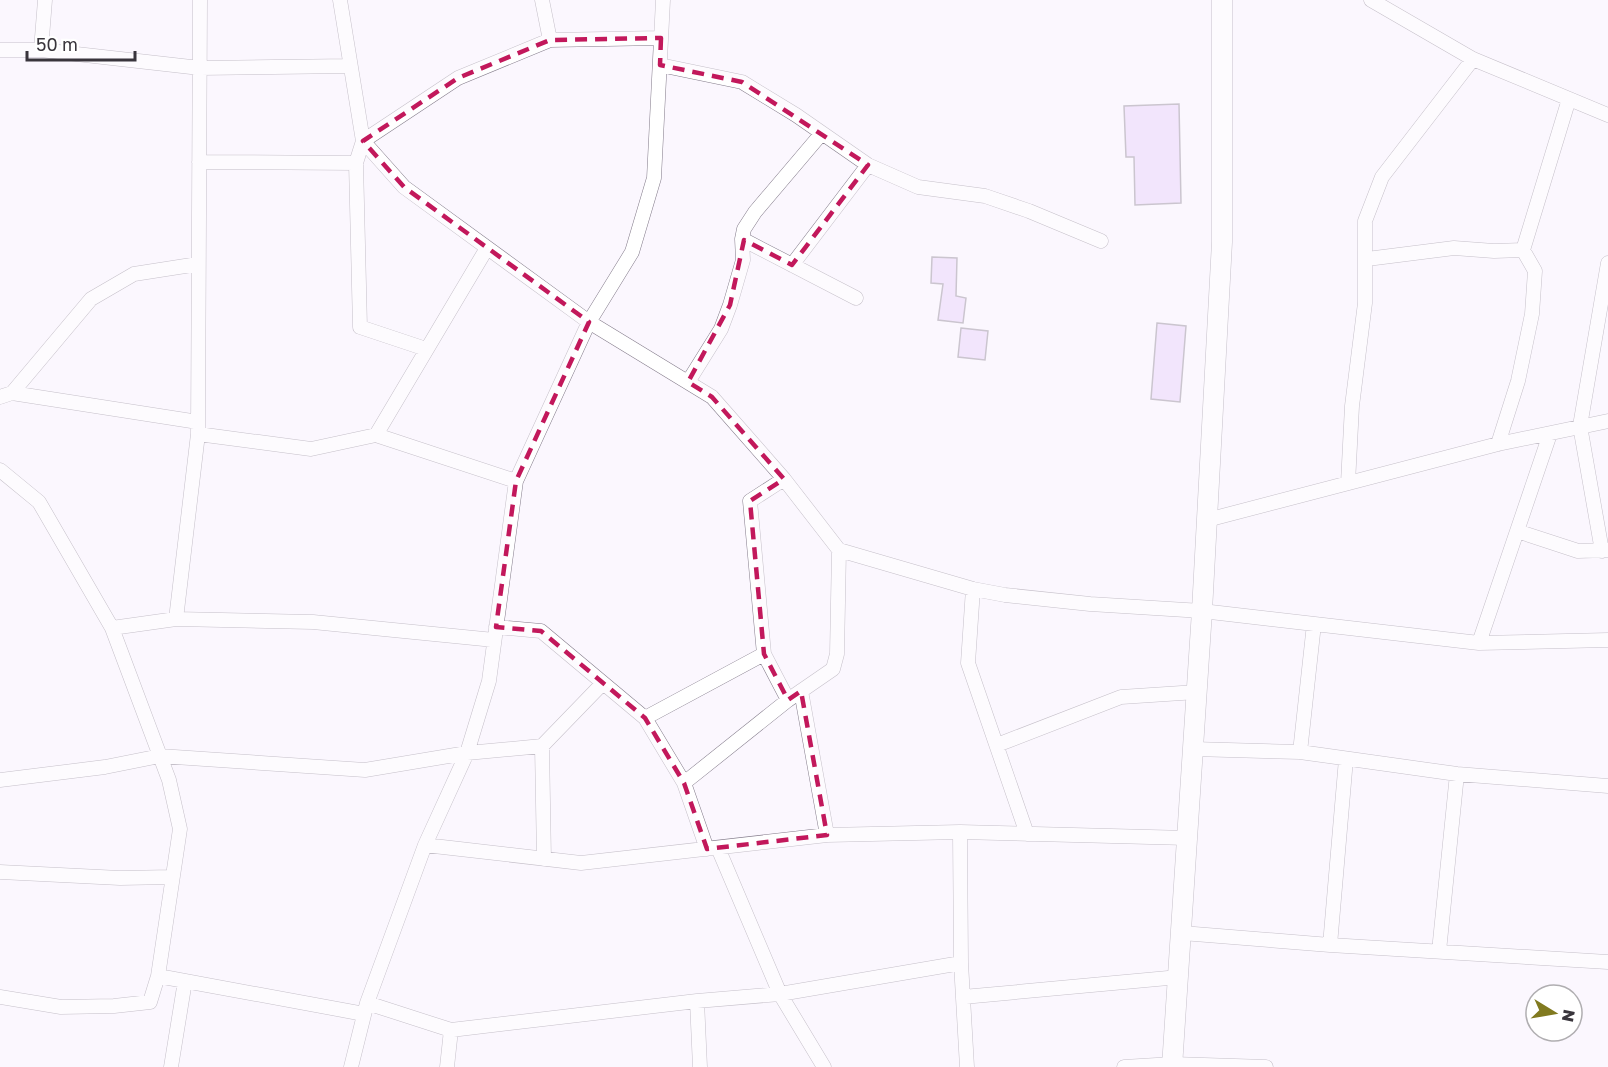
<svg xmlns="http://www.w3.org/2000/svg" width="1608" height="1067" font-family="'Golos Text',sans-serif">
	<style>
		.building { fill: #e7cffa; stroke: #908897; stroke-width: 1.5 }
		.lines { fill: none; stroke-linecap: round; stroke-linejoin: round }
		.street-casing { stroke: #847c8b; stroke-width: 15 }
		.secondary-casing { stroke: #847c8b; stroke-width: 21 }
		.street { stroke: #fff; stroke-width: 14 }
		.secondary { stroke: #fff; stroke-width: 20 }
		.marked { fill: none; stroke: #c2185b; stroke-width: 4.5; stroke-dasharray: 12 8; stroke-linejoin: round }
	</style>
	<rect width="100%" height="100%" fill="#fbf7fe"/>
	<path class="building" d="M 1179,104 L 1181,203 L 1135,205 L 1134,157 L 1126,157 L 1124,106 Z
		M 932,257 L 957,258 L 956,296 L 966,298 L 963,323 L 938,320 L 943,284 L 931,283 Z
		M 1157,323 L 1186,326 L 1180,402 L 1151,399 Z
		M 961,328 L 988,331 L 985,360 L 958,357 Z"/>
	<g class="lines">
		<defs>
			<path id="street" d="M 340,0 L 363,141 L 404,187 L 589,322 L 712,397 L 784,479 L 839,550 L 973,589 L 1005,595 L 1090,604 L 1202,611 L 1479,643 L 1608,640
				M 542,0 L 550,40
				M 1371,0 L 1473,59 L 1608,115
				M 0,50 L 41,50 L 200,68 L 350,66
				M 41,50 L 45,0
				M 660,65 L 742,82 L 796,115 L 868,165 L 918,187 L 985,196 L 1029,211 L 1101,241
				M 199,162 L 356,163
				M 742,239 L 856,298
				M 1367,259 L 1454,248 L 1494,251 L 1523,250 L 1569,99
				M 792,265 L 868,165
				M 426,349 L 360,327 L 356,163 L 363,141 L 458,78 L 550,40 L 661,38
				M 688,382 L 721,329 L 730,305 L 743,260 L 742,239 L 744,229 L 755,212 L 822,133
				M 12,393 L 198,422
				M 0,397 L 12,393 L 91,299 L 134,274 L 198,264
				M 198,434 L 311,449 L 376,435 L 516,481
				M 376,435 L 487,248
				M 1498,444 L 1518,381 L 1532,314 L 1535,271 L 1523,250
				M 0,470 L 39,502 L 112,628 L 176,619 L 313,622 L 494,640
				M 784,479 L 750,501 L 764,654 L 788,700 L 833,669 L 837,654 L 839,550
				M 1348,483 L 1352,406 L 1365,303 L 1365,221 L 1382,177 L 1473,59
				M 1207,520 L 1498,444 L 1608,421
				M 1517,531 L 1578,551 L 1608,550
				M 1602,551 L 1580,426 L 1608,263
				M 973,589 L 968,663 L 1027,834
				M 176,619 L 198,434 L 200,0
				M 496,627 L 541,631 L 645,718 L 684,783 L 707,849
				M 112,628 L 169,780 L 180,829 L 158,976 L 364,1014
				M 1479,643 L 1550,434
				M 801,691 L 827,835
				M 645,718 L 764,654
				M 997,745 L 1121,697 L 1197,692
				M 542,746 L 544,859
				M 1193,749 L 1300,752 L 1457,774 L 1608,786
				M 1300,752 L 1314,624
				M 0,780 L 105,767 L 160,756 L 365,770 L 467,753 L 542,746 L 603,683
				M 684,783 L 788,700
				M 960,832 L 961,963 L 967,1067
				M 425,845 L 581,863 L 827,835 L 960,832 L 1188,838
				M 718,848 L 780,994 L 824,1067
				M 0,872 L 120,878 L 172,877
				M 1182,933 L 1330,945 L 1608,962
				M 1330,945 L 1346,759
				M 1439,951 L 1457,774
				M 0,997 L 61,1007 L 114,1006 L 150,1002 L 158,976
				M 963,997 L 1179,977
				M 697,1001 L 700,1067
				M 367,1003 L 451,1030 L 697,1001 L 780,994 L 961,963
				M 171,1067 L 185,981
				M 351,1067 L 367,1003 L 425,845 L 467,753 L 489,681 L 516,481 L 589,322 L 632,252 L 654,178 L 663,0
				M 447,1067 L 451,1030
				M 1124,1067 L 1173,1064 L 1266,1067"/>
			<path id="secondary" d="M 1172,1067 L 1202,611 L 1222,242 L 1222,0"/>
		</defs>
		<use href="#street" class="street-casing"/>
		<use href="#secondary" class="secondary-casing"/>
		<use href="#street" class="street"/>
		<use href="#secondary" class="secondary"/>
	</g>
	<path d="M0 0H1608V1067H0ZM 661,38 L 660,65 L 742,82 L 868,165 L 792,265 L 744,240 L 730,305 L 688,382 L 712,397 L 784,479 L 750,501 L 764,654 L 788,700 L 801,691 L 827,835 L 707,849 L 684,783 L 645,718 L 541,631 L 496,627 L 516,481 L 589,322 L 404,187 L 363,141 L 458,78 L 550,40 Z" fill="#fbf7fe" fill-opacity=".55" fill-rule="evenodd"/>
	<path class="marked" d="M 661,38 L 660,65 L 742,82 L 868,165 L 792,265 L 744,240 L 730,305 L 688,382 L 712,397 L 784,479 L 750,501 L 764,654 L 788,700 L 801,691 L 827,835 L 707,849 L 684,783 L 645,718 L 541,631 L 496,627 L 516,481 L 589,322 L 404,187 L 363,141 L 458,78 L 550,40 Z"/>
	<g transform="translate(1554 1013) rotate(101)"><circle r="28" fill="#ffffff" stroke="#b0aeb1" stroke-width="1.5"/>
	<path d="M0-4.5L10 22L0 15L-10 22Z" fill="#817a20"/>
	<text y="-9" font-size="16" font-weight="bold" text-anchor="middle" fill="#39353c">N</text>
	</g>
	<path d="M27 51v9h108v-9" fill="none" stroke="#39353c" stroke-width="3"/>
	<text x="36" y="51" font-size="18" fill="#39353c" stroke="#ffffff" stroke-width="4.5" paint-order="stroke">50 m</text>
</svg>
